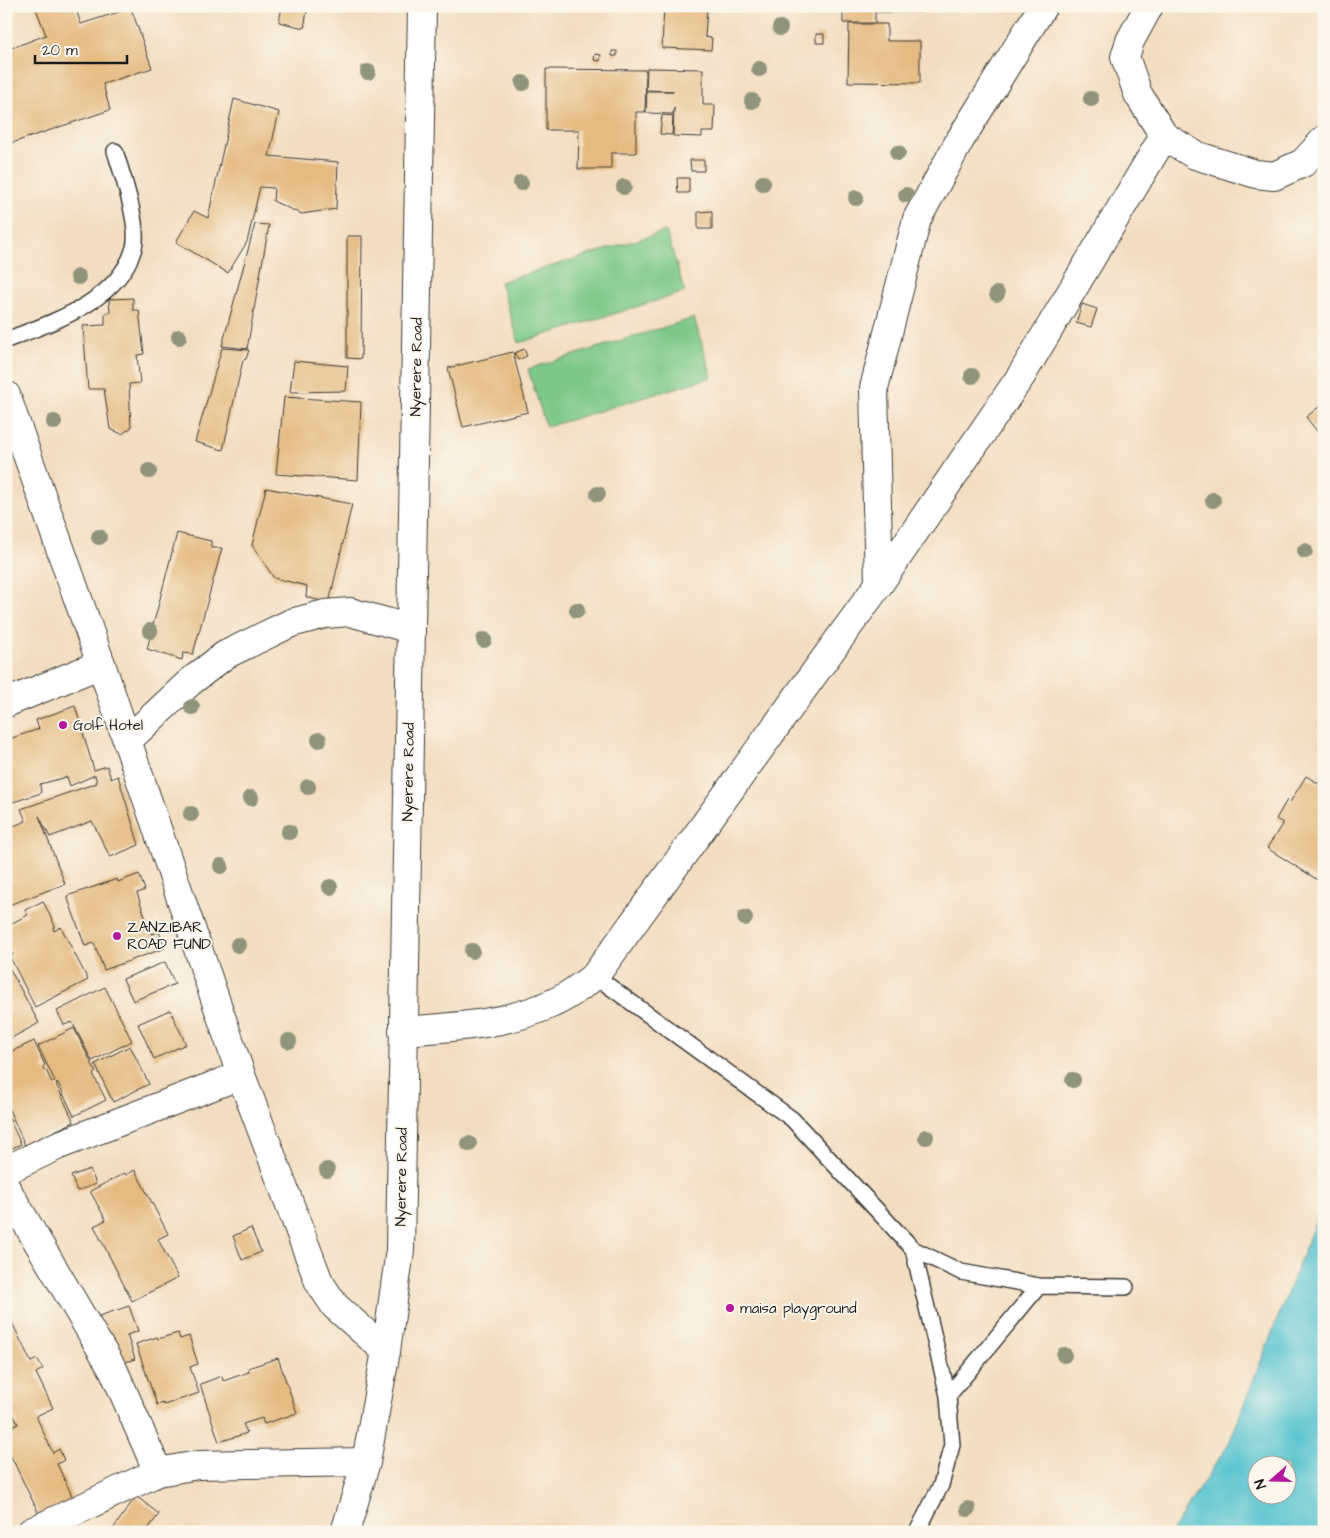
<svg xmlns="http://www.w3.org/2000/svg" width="1330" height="1538" font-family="'Architects Daughter',sans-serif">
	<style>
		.green { fill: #7bc886; stroke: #4c7251 }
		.water { fill: #57c3cf; stroke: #3a7076; fill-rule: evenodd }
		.building { fill: #e5bb82 }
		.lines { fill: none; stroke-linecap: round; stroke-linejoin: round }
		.service-casing { stroke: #3c3935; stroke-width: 18 }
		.minor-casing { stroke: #3c3935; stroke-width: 30 }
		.tertiary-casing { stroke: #3c3935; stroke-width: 30 }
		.primary-casing { stroke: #3c3935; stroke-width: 30 }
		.service { stroke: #fff; stroke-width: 15 }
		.minor { stroke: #fff; stroke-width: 28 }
		.tertiary { stroke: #fff; stroke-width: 28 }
		.primary { stroke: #fff; stroke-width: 28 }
		.tree { fill: #8f947a }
		.poi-dot { fill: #b5179e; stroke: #fbf7ec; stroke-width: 2 }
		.labels { text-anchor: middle; stroke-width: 4; stroke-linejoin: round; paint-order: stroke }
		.street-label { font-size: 15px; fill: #1c1c1c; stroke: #fbf7ec }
		.poi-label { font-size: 15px; fill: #1c1c1c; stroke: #fbf7ec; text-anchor: start }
	</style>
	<rect width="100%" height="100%" fill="#fbf7ec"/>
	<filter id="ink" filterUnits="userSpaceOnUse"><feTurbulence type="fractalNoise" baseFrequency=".02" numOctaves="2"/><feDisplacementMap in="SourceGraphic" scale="10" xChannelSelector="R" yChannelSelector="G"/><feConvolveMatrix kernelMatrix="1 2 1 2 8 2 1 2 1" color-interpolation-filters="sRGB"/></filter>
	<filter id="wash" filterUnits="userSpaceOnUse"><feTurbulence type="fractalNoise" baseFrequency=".0096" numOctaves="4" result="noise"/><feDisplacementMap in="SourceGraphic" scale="20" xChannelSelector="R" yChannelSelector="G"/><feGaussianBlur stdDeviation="1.12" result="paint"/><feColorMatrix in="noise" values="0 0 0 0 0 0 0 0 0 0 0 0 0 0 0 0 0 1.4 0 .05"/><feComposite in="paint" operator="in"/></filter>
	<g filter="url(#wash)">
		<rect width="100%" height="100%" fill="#f3ddc0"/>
		<path class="green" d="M 666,231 L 685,292 L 519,343 L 500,282 Z
			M 694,318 L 712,377 L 546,427 L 528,369 Z"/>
		<path class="water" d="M 1324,1199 L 1324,1532 L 1171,1532 L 1229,1443 ZM 1258,1466 L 1288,1466 L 1288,1496 L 1258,1496 Z"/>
		<g id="blocks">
			<path class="building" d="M 35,6 L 75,6 L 81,24 L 131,8 L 152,68 L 103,84 L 110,110 L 6,145 L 6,42 L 9,49 L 46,35 Z
				M 291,6 L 308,6 L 304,28 L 279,22 L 282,7 Z
				M 664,6 L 707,8 L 705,37 L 712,38 L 711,50 L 662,48 Z
				M 843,6 L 920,6 L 921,12 L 875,12 L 875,23 L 843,23 Z
				M 849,24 L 887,24 L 887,41 L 920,41 L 920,83 L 848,82 Z
				M 816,34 L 824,34 L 824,43 L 816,43 Z
				M 612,51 L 617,51 L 617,56 L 612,56 Z
				M 595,54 L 601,55 L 600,61 L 594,60 Z
				M 647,68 L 703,69 L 703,105 L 715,105 L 714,132 L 702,132 L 702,137 L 673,136 L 674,108 L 673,114 L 646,113 L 647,91 L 674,91 L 646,90 Z
				M 546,69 L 646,70 L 645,112 L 636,112 L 636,153 L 611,153 L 611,169 L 578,169 L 579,130 L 546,130 Z
				M 234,99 L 279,112 L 269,156 L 338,162 L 336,209 L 301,214 L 273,201 L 274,188 L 260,187 L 247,242 L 228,273 L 176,242 L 194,211 L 208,218 Z
				M 662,115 L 673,116 L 672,135 L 660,134 Z
				M 690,160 L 704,160 L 704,171 L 691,171 Z
				M 677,178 L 689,178 L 689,193 L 678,193 Z
				M 712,211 L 712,229 L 698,229 L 698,212 Z
				M 255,224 L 269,225 L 247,349 L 222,346 Z
				M 347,236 L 362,236 L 361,359 L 347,358 Z
				M 133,298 L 133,310 L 139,310 L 144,354 L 137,355 L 140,383 L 129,384 L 131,428 L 122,434 L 110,429 L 104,389 L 88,389 L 83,326 L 105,325 L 105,313 L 110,312 L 109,299 Z
				M 1082,304 L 1097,309 L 1091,327 L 1076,323 Z
				M 222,348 L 249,350 L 246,359 L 243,360 L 223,450 L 195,442 Z
				M 524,349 L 527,356 L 518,360 L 515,353 Z
				M 513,352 L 528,412 L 463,427 L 448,368 Z
				M 294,361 L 348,366 L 346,391 L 290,392 Z
				M 284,397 L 361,402 L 358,480 L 276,474 Z
				M 1324,403 L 1324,440 L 1306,417 Z
				M 266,488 L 352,504 L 329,603 L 306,597 L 307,586 L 274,578 L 252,545 Z
				M 177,533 L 211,541 L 211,548 L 222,548 L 193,654 L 183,653 L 182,660 L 147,649 Z
				M 75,706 L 94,770 L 107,766 L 111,779 L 118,776 L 139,845 L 110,857 L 92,821 L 50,837 L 39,816 L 65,884 L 6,906 L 6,829 L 26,821 L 21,809 L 97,783 L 95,775 L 70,786 L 67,777 L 40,784 L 41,793 L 7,804 L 6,740 L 39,729 L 36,720 Z
				M 1306,776 L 1324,787 L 1324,884 L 1267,848 L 1283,823 L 1276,819 L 1287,800 L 1290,802 Z
				M 139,874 L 145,890 L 137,893 L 151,934 L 159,932 L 165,948 L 104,970 L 94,943 L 85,946 L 67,896 L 117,879 L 118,882 Z
				M 43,901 L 55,926 L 53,927 L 54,931 L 61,927 L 88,980 L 35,1007 L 10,957 L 13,955 L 8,945 L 6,945 L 6,921 L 8,925 L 28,915 L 25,910 Z
				M 6,962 L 39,1023 L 6,1041 Z
				M 165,962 L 175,984 L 133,1001 L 123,979 Z
				M 105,987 L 132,1041 L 92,1061 L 72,1022 L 64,1025 L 57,1011 Z
				M 170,1010 L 186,1044 L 154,1059 L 138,1024 Z
				M 74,1028 L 96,1072 L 93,1074 L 106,1100 L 74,1116 L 58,1083 L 56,1084 L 74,1122 L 25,1145 L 7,1105 L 9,1103 L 6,1098 L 6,1054 L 34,1041 L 45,1065 L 43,1067 L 44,1071 L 46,1070 L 52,1083 L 55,1081 L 38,1046 Z
				M 130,1046 L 149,1084 L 113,1102 L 95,1064 Z
				M 6,1112 L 21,1144 L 6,1151 Z
				M 90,1169 L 96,1184 L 77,1191 L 71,1176 Z
				M 135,1170 L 168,1234 L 158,1239 L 178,1278 L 132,1301 L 94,1226 L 106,1220 L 90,1191 L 125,1173 L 126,1175 Z
				M 251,1228 L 261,1252 L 242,1260 L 233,1236 Z
				M 129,1306 L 138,1331 L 127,1335 L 135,1359 L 112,1366 L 104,1331 L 99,1316 Z
				M 6,1310 L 31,1362 L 37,1359 L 43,1369 L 36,1373 L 53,1408 L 36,1416 L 53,1453 L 59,1449 L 64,1460 L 57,1464 L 74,1500 L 40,1516 L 6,1446 L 6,1430 L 18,1424 L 6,1399 Z
				M 178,1333 L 180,1339 L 189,1336 L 198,1364 L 190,1367 L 199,1393 L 164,1405 L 163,1403 L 157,1405 L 136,1344 L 157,1337 L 158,1339 Z
				M 278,1358 L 297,1413 L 264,1424 L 262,1418 L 243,1424 L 247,1433 L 219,1442 L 200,1384 L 222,1376 L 223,1381 L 249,1372 L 248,1368 Z
				M 136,1496 L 159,1514 L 146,1532 L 111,1532 Z"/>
		</g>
	</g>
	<g filter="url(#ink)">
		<use href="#blocks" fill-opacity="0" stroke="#3c3935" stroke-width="1"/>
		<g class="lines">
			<defs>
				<path id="service" d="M 6,340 C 53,322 118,302 134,248 C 140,225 122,174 115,151
					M 595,976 L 792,1119 L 913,1249 L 961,1272 L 1039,1286 L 1126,1287
					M 913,1249 L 948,1396 L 952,1445 L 941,1485 L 917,1532
					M 948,1396 L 1039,1286"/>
				<path id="minor" d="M 1149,6 L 1130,41 L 1125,57 L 1138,94 L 1164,136
					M 879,584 L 1021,376 L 1164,136 L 1195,155 L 1256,174 L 1274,176 L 1303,163 L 1324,140
					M 6,703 L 101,664
					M 403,1031 C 454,1027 506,1025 553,1003 C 568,997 582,985 595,976 L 879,584 L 874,388 L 917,219 L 960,140 L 1043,6
					M 6,1170 L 59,1145 L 241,1075
					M 6,1188 L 114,1371 L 158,1472
					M 31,1532 L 158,1472 L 198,1465 L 366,1462"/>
				<path id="tertiary" d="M 6,395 L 101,664 L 241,1075 L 319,1282 L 335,1306 L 386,1351
					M 127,741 L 190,682 L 225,655 L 291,623 L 325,614 L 350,612 L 411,629"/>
				<path id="primary" d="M 345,1532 L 366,1462 L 386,1351 L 400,1250 L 422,6"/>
			</defs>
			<use href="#service" class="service-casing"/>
			<use href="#minor" class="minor-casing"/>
			<use href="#tertiary" class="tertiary-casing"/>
			<use href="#primary" class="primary-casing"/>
			<use href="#service" class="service"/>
			<use href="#minor" class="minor"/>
			<use href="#tertiary" class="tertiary"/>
			<use href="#primary" class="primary"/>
		</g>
		<g class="tree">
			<circle cx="780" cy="28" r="8"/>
			<circle cx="759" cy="69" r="8"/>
			<circle cx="368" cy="72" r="8"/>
			<circle cx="523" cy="83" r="8"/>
			<circle cx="1091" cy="99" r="8"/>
			<circle cx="752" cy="101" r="8"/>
			<circle cx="898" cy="153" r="8"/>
			<circle cx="521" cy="183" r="8"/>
			<circle cx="763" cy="183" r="8"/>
			<circle cx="624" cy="187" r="8"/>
			<circle cx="906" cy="195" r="8"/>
			<circle cx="856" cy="198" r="8"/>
			<circle cx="78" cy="277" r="8"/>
			<circle cx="997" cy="294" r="8"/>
			<circle cx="179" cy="337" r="8"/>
			<circle cx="972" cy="376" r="8"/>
			<circle cx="54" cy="422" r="8"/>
			<circle cx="149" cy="471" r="8"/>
			<circle cx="598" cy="494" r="8"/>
			<circle cx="1213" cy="500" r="8"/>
			<circle cx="99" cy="537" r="8"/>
			<circle cx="1305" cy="551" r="8"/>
			<circle cx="577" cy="610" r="8"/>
			<circle cx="150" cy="631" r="8"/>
			<circle cx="484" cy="640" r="8"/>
			<circle cx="192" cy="707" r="8"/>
			<circle cx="319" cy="740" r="8"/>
			<circle cx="308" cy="787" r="8"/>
			<circle cx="251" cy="798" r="8"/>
			<circle cx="191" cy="814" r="8"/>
			<circle cx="289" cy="832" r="8"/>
			<circle cx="221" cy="866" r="8"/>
			<circle cx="330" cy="887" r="8"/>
			<circle cx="745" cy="918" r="8"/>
			<circle cx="238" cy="945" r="8"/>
			<circle cx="472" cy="951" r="8"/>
			<circle cx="289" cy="1041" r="8"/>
			<circle cx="1073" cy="1080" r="8"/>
			<circle cx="926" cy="1137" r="8"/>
			<circle cx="469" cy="1144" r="8"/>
			<circle cx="327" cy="1170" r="8"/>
			<circle cx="1064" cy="1355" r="8"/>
			<circle cx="968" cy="1509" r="8"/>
		</g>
	</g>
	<g class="poi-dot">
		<circle cx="63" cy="725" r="5"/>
		<circle cx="117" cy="936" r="5"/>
		<circle cx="730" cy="1308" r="5"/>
	</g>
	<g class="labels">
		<g class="street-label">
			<text transform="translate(416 367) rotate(-89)" y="5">Nyerere Road</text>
			<text transform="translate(408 772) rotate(-89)" y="5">Nyerere Road</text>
			<text transform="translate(401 1177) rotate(-89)" y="5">Nyerere Road</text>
		</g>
		<g class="poi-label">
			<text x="73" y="730">Golf Hotel</text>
			<text x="127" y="932">ZANZIBAR<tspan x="127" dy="17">ROAD FUND</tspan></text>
			<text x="740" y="1313">maisa playground</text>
		</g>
	</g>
	<rect width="1330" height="1538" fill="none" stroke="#fbf7ec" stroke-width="25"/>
	<g transform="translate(1272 1480) rotate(250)"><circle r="24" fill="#fbf7ec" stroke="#a29f99"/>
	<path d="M0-4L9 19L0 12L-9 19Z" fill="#b5179e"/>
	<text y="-8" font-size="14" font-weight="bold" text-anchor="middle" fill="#1c1c1c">N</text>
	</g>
	<path d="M35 55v8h92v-8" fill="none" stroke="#1c1c1c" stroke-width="2.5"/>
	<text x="42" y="55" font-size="15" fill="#1c1c1c" stroke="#fbf7ec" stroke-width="4" paint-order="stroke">20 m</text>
</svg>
